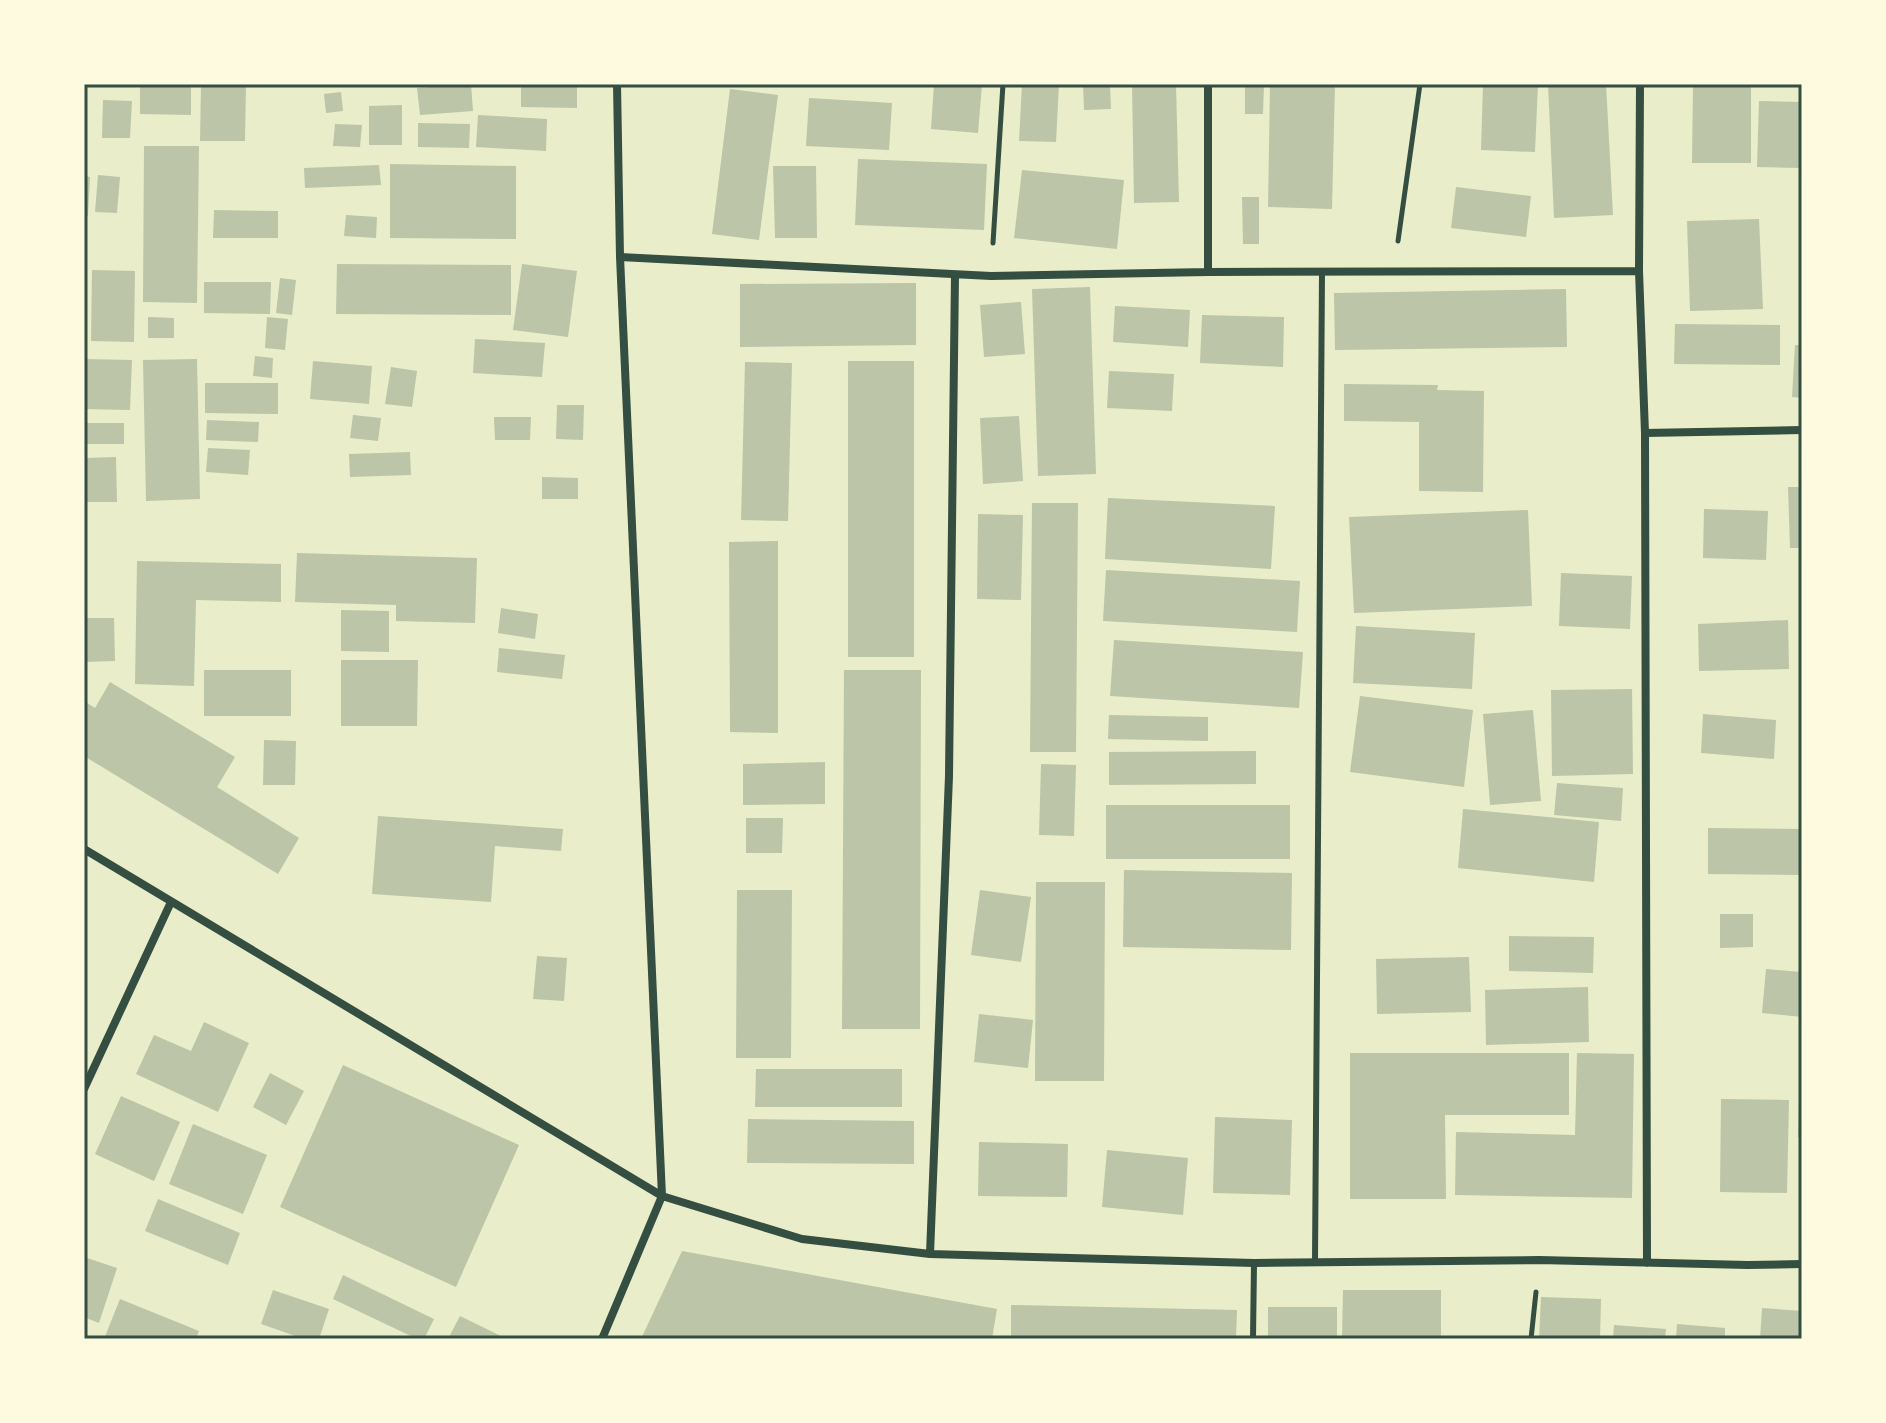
<svg xmlns="http://www.w3.org/2000/svg" width="1886" height="1423" font-family="'Sofia Sans Condensed',sans-serif">
	<style>
		.building { fill: #bcc5a7 }
		.lines { fill: none; stroke-linecap: round; stroke-linejoin: round }
		.path { stroke: #344e41; stroke-width: 5 }
		.service { stroke: #344e41; stroke-width: 6 }
		.minor { stroke: #344e41; stroke-width: 8 }
		.neatline { fill: none; stroke: #344e41; stroke-width: 3 }
	</style>
	<rect width="100%" height="100%" fill="#e9edc9"/>
	<path class="building" d="M 140,84 L 191,84 L 191,115 L 140,114 Z
		M 201,84 L 246,84 L 245,141 L 200,141 Z
		M 471,84 L 473,111 L 420,115 L 417,88 Z
		M 521,84 L 577,84 L 577,108 L 521,107 Z
		M 934,84 L 982,84 L 978,133 L 931,129 Z
		M 1022,84 L 1059,84 L 1056,142 L 1019,141 Z
		M 1083,84 L 1110,84 L 1111,109 L 1084,110 Z
		M 1132,84 L 1176,84 L 1179,202 L 1134,203 Z
		M 1245,84 L 1264,84 L 1263,114 L 1245,114 Z
		M 1270,84 L 1335,84 L 1332,209 L 1268,207 Z
		M 1483,84 L 1538,84 L 1535,152 L 1481,150 Z
		M 1548,84 L 1606,84 L 1613,215 L 1554,218 Z
		M 1693,84 L 1751,84 L 1751,163 L 1692,163 Z
		M 730,89 L 778,95 L 759,240 L 712,234 Z
		M 341,92 L 343,111 L 326,113 L 324,94 Z
		M 809,98 L 892,103 L 889,150 L 806,146 Z
		M 103,100 L 132,101 L 130,138 L 102,138 Z
		M 1759,101 L 1802,102 L 1802,168 L 1757,167 Z
		M 402,105 L 402,145 L 369,145 L 369,106 Z
		M 478,115 L 547,119 L 546,151 L 476,147 Z
		M 418,123 L 470,124 L 469,148 L 418,147 Z
		M 335,124 L 362,125 L 360,147 L 333,146 Z
		M 144,146 L 199,146 L 197,303 L 143,302 Z
		M 858,159 L 987,164 L 984,230 L 855,225 Z
		M 390,164 L 516,166 L 516,239 L 390,238 Z
		M 379,165 L 381,185 L 305,188 L 304,168 Z
		M 773,166 L 816,166 L 817,238 L 775,238 Z
		M 1022,170 L 1124,180 L 1117,249 L 1014,238 Z
		M 98,175 L 120,177 L 117,213 L 95,212 Z
		M 84,176 L 90,177 L 88,216 L 84,216 Z
		M 1456,187 L 1531,196 L 1526,237 L 1451,228 Z
		M 1242,197 L 1259,197 L 1259,244 L 1243,244 Z
		M 214,210 L 278,211 L 278,238 L 213,238 Z
		M 346,215 L 377,217 L 376,238 L 344,236 Z
		M 1759,219 L 1763,309 L 1690,311 L 1687,221 Z
		M 337,264 L 511,265 L 511,315 L 336,314 Z
		M 522,264 L 577,271 L 568,337 L 513,330 Z
		M 92,270 L 135,271 L 134,342 L 91,341 Z
		M 280,278 L 296,280 L 292,315 L 276,313 Z
		M 204,282 L 271,282 L 270,314 L 204,313 Z
		M 916,283 L 916,345 L 740,347 L 740,284 Z
		M 1090,287 L 1096,474 L 1038,476 L 1032,289 Z
		M 1566,289 L 1567,347 L 1335,350 L 1334,293 Z
		M 1021,302 L 1025,354 L 984,357 L 980,305 Z
		M 1115,306 L 1190,310 L 1188,347 L 1113,342 Z
		M 1202,315 L 1284,317 L 1283,367 L 1200,363 Z
		M 148,317 L 174,318 L 174,338 L 148,338 Z
		M 267,317 L 288,319 L 285,350 L 265,348 Z
		M 1675,324 L 1780,325 L 1780,365 L 1674,364 Z
		M 475,339 L 545,343 L 542,377 L 473,373 Z
		M 1795,345 L 1802,345 L 1802,398 L 1792,397 Z
		M 255,356 L 273,358 L 272,378 L 253,376 Z
		M 84,359 L 132,360 L 130,410 L 84,409 Z
		M 197,359 L 200,499 L 146,501 L 143,360 Z
		M 313,361 L 372,366 L 369,404 L 310,399 Z
		M 848,361 L 914,361 L 914,657 L 848,657 Z
		M 745,362 L 792,363 L 788,521 L 741,520 Z
		M 391,367 L 417,371 L 412,407 L 385,404 Z
		M 1109,371 L 1174,374 L 1172,411 L 1107,408 Z
		M 205,383 L 278,383 L 278,414 L 205,413 Z
		M 1344,384 L 1438,385 L 1437,390 L 1484,391 L 1483,492 L 1419,491 L 1419,422 L 1344,421 Z
		M 557,405 L 584,405 L 583,440 L 556,439 Z
		M 353,415 L 381,418 L 378,441 L 350,438 Z
		M 1019,416 L 1023,481 L 983,484 L 980,418 Z
		M 494,417 L 531,417 L 530,440 L 495,440 Z
		M 207,420 L 259,422 L 258,442 L 206,440 Z
		M 84,423 L 124,423 L 124,444 L 84,444 Z
		M 208,448 L 250,450 L 248,475 L 206,472 Z
		M 410,452 L 411,475 L 350,477 L 349,454 Z
		M 116,457 L 117,502 L 84,502 L 84,458 Z
		M 542,477 L 578,478 L 578,499 L 542,499 Z
		M 1788,487 L 1802,487 L 1802,548 L 1790,548 Z
		M 1108,498 L 1275,506 L 1271,569 L 1105,559 Z
		M 1032,503 L 1078,503 L 1076,752 L 1030,752 Z
		M 1704,509 L 1768,511 L 1766,560 L 1703,558 Z
		M 1528,510 L 1532,606 L 1354,613 L 1349,517 Z
		M 978,514 L 1023,515 L 1021,600 L 977,599 Z
		M 778,541 L 778,733 L 730,732 L 729,542 Z
		M 297,553 L 477,558 L 475,623 L 396,621 L 396,605 L 295,602 Z
		M 137,561 L 281,564 L 281,602 L 196,600 L 194,686 L 135,684 Z
		M 1106,570 L 1300,581 L 1297,632 L 1103,621 Z
		M 1561,573 L 1632,576 L 1630,629 L 1559,626 Z
		M 501,608 L 538,614 L 535,639 L 498,633 Z
		M 341,610 L 389,611 L 389,652 L 341,651 Z
		M 84,618 L 114,618 L 115,661 L 84,662 Z
		M 1788,620 L 1789,669 L 1699,671 L 1698,624 Z
		M 1356,626 L 1475,633 L 1472,689 L 1353,683 Z
		M 1114,640 L 1303,652 L 1299,708 L 1110,696 Z
		M 499,648 L 565,655 L 562,679 L 497,672 Z
		M 341,660 L 418,660 L 417,726 L 341,726 Z
		M 204,670 L 291,670 L 291,716 L 204,716 Z
		M 844,670 L 921,670 L 920,1029 L 842,1029 Z
		M 110,682 L 235,757 L 217,787 L 299,838 L 278,874 L 84,756 L 84,701 L 95,708 Z
		M 1632,689 L 1633,774 L 1552,776 L 1551,690 Z
		M 1360,696 L 1473,710 L 1464,787 L 1350,772 Z
		M 1533,710 L 1541,801 L 1490,805 L 1483,714 Z
		M 1703,714 L 1776,720 L 1774,759 L 1701,753 Z
		M 1109,715 L 1208,717 L 1208,741 L 1108,739 Z
		M 264,740 L 296,741 L 295,785 L 263,785 Z
		M 1256,751 L 1256,784 L 1109,785 L 1109,752 Z
		M 825,762 L 825,804 L 743,805 L 743,764 Z
		M 1041,764 L 1076,765 L 1074,836 L 1039,835 Z
		M 1557,783 L 1623,788 L 1621,821 L 1554,815 Z
		M 1106,805 L 1290,805 L 1290,859 L 1106,859 Z
		M 1463,809 L 1599,822 L 1594,882 L 1458,868 Z
		M 378,816 L 563,829 L 561,851 L 495,846 L 491,902 L 372,894 Z
		M 746,818 L 783,818 L 782,853 L 746,853 Z
		M 1708,828 L 1802,829 L 1802,875 L 1708,874 Z
		M 1124,870 L 1292,873 L 1291,950 L 1123,947 Z
		M 1036,882 L 1105,882 L 1104,1081 L 1035,1081 Z
		M 737,890 L 792,890 L 791,1058 L 736,1058 Z
		M 980,890 L 1031,897 L 1021,962 L 971,955 Z
		M 1720,914 L 1753,914 L 1753,947 L 1720,948 Z
		M 1509,936 L 1594,937 L 1593,973 L 1509,971 Z
		M 537,956 L 567,958 L 564,1001 L 533,999 Z
		M 1469,957 L 1471,1012 L 1377,1014 L 1376,959 Z
		M 1766,969 L 1802,972 L 1802,1017 L 1762,1013 Z
		M 1588,987 L 1589,1042 L 1486,1045 L 1485,990 Z
		M 979,1014 L 1033,1020 L 1028,1068 L 974,1062 Z
		M 204,1022 L 249,1043 L 218,1112 L 136,1074 L 154,1035 L 191,1051 Z
		M 1350,1053 L 1569,1053 L 1569,1115 L 1445,1115 L 1446,1199 L 1350,1199 Z
		M 1577,1053 L 1634,1054 L 1632,1198 L 1455,1195 L 1456,1132 L 1575,1135 Z
		M 343,1065 L 519,1145 L 456,1287 L 280,1207 Z
		M 756,1069 L 902,1069 L 902,1107 L 755,1107 Z
		M 270,1073 L 304,1091 L 286,1125 L 253,1107 Z
		M 121,1096 L 180,1122 L 154,1181 L 95,1154 Z
		M 1721,1099 L 1789,1100 L 1787,1193 L 1720,1192 Z
		M 1799,1102 L 1802,1102 L 1802,1137 L 1798,1137 Z
		M 1215,1117 L 1292,1120 L 1290,1195 L 1213,1193 Z
		M 748,1119 L 914,1121 L 914,1164 L 747,1163 Z
		M 193,1124 L 267,1155 L 243,1214 L 169,1184 Z
		M 979,1142 L 1068,1144 L 1067,1197 L 978,1196 Z
		M 1107,1150 L 1188,1158 L 1183,1215 L 1102,1207 Z
		M 158,1199 L 240,1233 L 228,1265 L 145,1231 Z
		M 682,1251 L 997,1309 L 992,1339 L 641,1339 Z
		M 84,1257 L 117,1268 L 99,1323 L 84,1317 Z
		M 343,1275 L 434,1319 L 424,1339 L 417,1339 L 333,1299 Z
		M 273,1290 L 329,1309 L 319,1339 L 304,1339 L 261,1324 Z
		M 1343,1290 L 1441,1290 L 1441,1339 L 1342,1339 Z
		M 1541,1297 L 1601,1299 L 1600,1339 L 1539,1339 Z
		M 120,1299 L 199,1331 L 196,1339 L 104,1339 Z
		M 1011,1305 L 1237,1310 L 1236,1339 L 1011,1339 Z
		M 1268,1307 L 1337,1307 L 1337,1339 L 1268,1339 Z
		M 1762,1308 L 1802,1311 L 1802,1339 L 1760,1339 Z
		M 460,1316 L 507,1339 L 448,1339 Z
		M 1677,1324 L 1725,1328 L 1725,1339 L 1676,1339 Z
		M 1614,1325 L 1666,1329 L 1665,1339 L 1613,1339 Z"/>
	<g class="lines">
		<path class="path" d="M 1398,241 L 1420,84
			M 993,243 L 1003,84
			M 1531,1339 L 1536,1292"/>
		<path class="service" d="M 1315,1262 L 1322,272
			M 1253,1339 L 1254,1263"/>
		<path class="minor" d="M 1208,84 L 1208,272
			M 1640,84 L 1639,271 L 1645,433 L 1647,1263
			M 620,257 L 991,276 L 1208,272 L 1639,271
			M 1645,433 L 1802,430
			M 84,849 L 662,1196 L 802,1239 L 930,1254 L 1254,1263 L 1539,1260 L 1748,1265 L 1802,1264
			M 84,1089 L 171,902
			M 930,1254 L 949,776 L 955,275
			M 602,1339 L 662,1196 L 620,257 L 617,84"/>
	</g>
	<rect width="1886" height="1423" fill="none" stroke="#fefae0" stroke-width="172"/>
	<rect x="86" y="86" width="1714" height="1251" class="neatline"/>
</svg>
